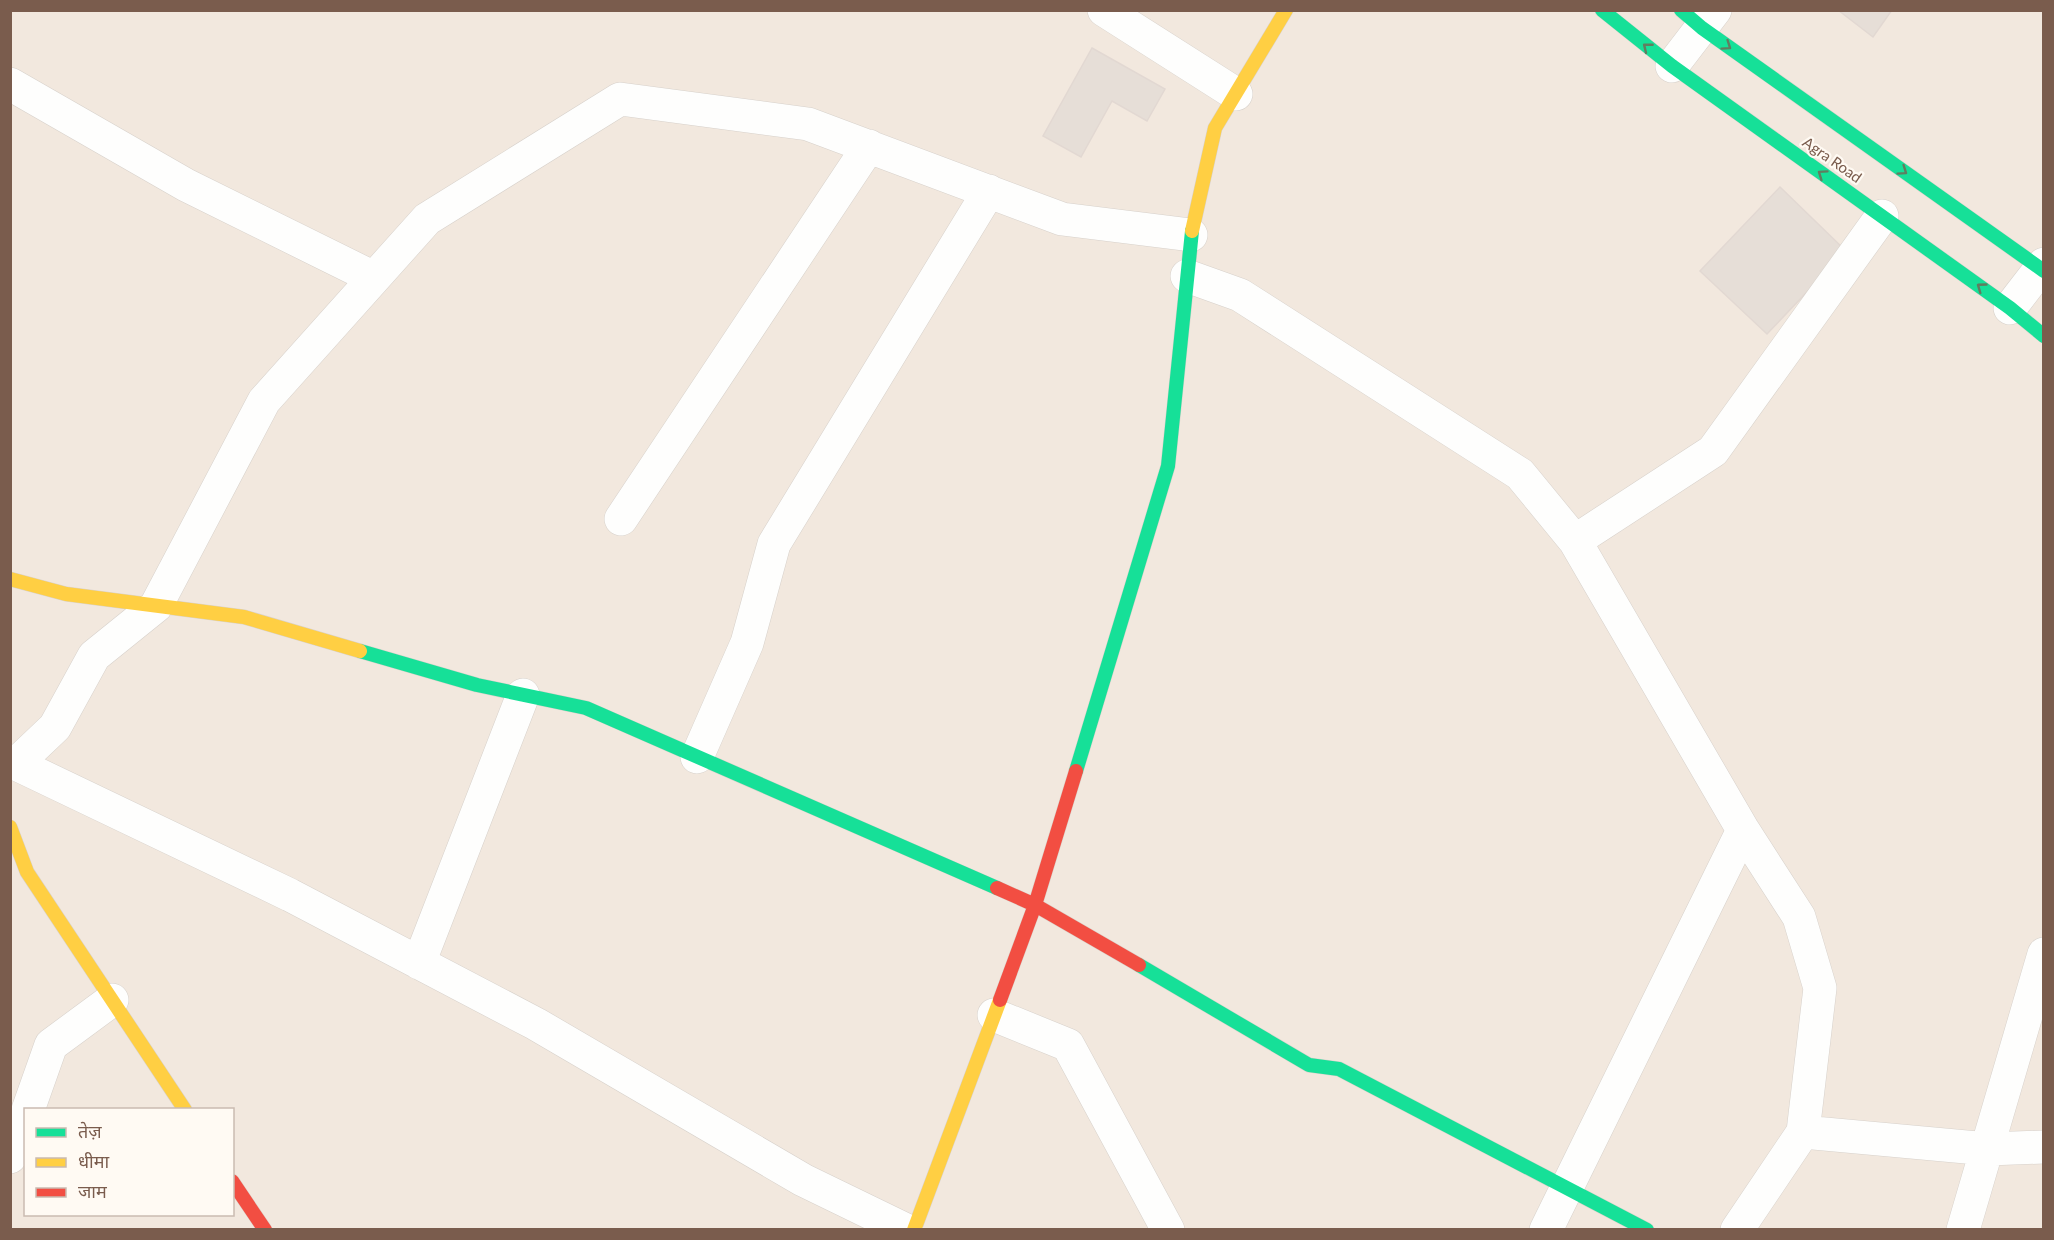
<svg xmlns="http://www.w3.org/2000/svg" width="2054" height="1240" font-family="Lato,'Noto Sans Devanagari',sans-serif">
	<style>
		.residential { fill: #f2e8de; fill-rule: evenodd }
		.building { fill: #e6ded7; stroke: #e2d8d2; stroke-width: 1.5 }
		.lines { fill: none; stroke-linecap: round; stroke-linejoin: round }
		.street-casing { stroke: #d7d1cb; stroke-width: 34 }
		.fast-casing { stroke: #d9d2cb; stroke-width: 15 }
		.slow-casing { stroke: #d9d2cb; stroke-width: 15 }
		.jam-casing { stroke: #d9d2cb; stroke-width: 15 }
		.street { stroke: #fefefd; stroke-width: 33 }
		.fast { stroke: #16e098; stroke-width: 14 }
		.slow { stroke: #ffcf43; stroke-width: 14 }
		.jam { stroke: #f24e42; stroke-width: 14 }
		.oneway { stroke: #617d60 }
		.labels { text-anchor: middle; stroke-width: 4.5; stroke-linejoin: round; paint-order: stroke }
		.street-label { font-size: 15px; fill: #7a5c4d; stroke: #fffaf3 }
	</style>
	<rect width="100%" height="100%" fill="#f9f5f0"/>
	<path class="residential" d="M 10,11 L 2043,11 L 2043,1229 L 11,1229 ZM 26,1110 L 232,1110 L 232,1214 L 26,1214 Z"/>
	<path class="building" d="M 1838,10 L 1892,10 L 1873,37 Z
		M 1092,48 L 1165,89 L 1147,121 L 1112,101 L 1081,157 L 1043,136 Z
		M 1780,187 L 1846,251 L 1767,334 L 1700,271 Z"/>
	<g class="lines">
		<defs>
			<path id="street" d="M 1104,10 L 1236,94
				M 1672,66 L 1715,10
				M 10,84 L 186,185 L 374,278
				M 1187,276 L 1240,295 L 1520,474 L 1575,541 L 1743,830 L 1799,917 L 1820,988 L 1803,1132 L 1737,1230
				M 2010,308 L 2044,264
				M 621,519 L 869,146
				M 1575,541 L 1713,451 L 1882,216
				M 697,757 L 747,643 L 774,544 L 989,191
				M 10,761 L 290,895 L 536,1024 L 803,1180 L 906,1230
				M 16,764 L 55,727 L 94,656 L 156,606 L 264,401 L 427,219 L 620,99 L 808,124 L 1062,219 L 1191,235
				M 419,963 L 523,695
				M 994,1015 L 1068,1045 L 1168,1230
				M 28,1110 L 51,1045 L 112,1000
				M 1803,1132 L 1988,1149 L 2044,1147
				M 10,1157 L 26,1115
				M 1546,1230 L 1743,830
				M 1963,1230 L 2044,954"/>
			<path id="fast" d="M 1602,10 L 1672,66 L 2010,308 L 2044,336
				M 1681,10 L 1702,28 L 2044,271
				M 360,651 L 477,685 L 586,708 L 997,888
				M 1076,771 L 1168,466 L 1192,231
				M 1139,965 L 1309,1065 L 1339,1069 L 1647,1230"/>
			<path id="slow" d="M 1192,231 L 1215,128 L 1286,10
				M 10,579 L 66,594 L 244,617 L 360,651
				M 10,827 L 27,872 L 185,1110
				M 914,1230 L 1000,1000"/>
			<path id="jam" d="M 997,888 L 1035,905 L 1139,965
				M 1000,1000 L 1035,905 L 1076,771
				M 232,1181 L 265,1230"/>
		</defs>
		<use href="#street" class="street-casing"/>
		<use href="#fast" class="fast-casing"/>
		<use href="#slow" class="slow-casing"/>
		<use href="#jam" class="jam-casing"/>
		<use href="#street" class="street"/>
		<use href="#fast" class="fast"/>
		<use href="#slow" class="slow"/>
		<use href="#jam" class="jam"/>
	</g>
	<defs><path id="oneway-chevron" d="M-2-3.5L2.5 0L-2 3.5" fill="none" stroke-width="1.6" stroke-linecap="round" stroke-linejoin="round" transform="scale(1.5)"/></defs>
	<g class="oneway">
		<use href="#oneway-chevron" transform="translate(1727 46) rotate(35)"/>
		<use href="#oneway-chevron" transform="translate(1647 47) rotate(-141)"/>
		<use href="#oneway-chevron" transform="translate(1903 171) rotate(35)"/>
		<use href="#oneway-chevron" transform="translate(1822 174) rotate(-145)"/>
		<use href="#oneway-chevron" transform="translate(1981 287) rotate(-144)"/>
	</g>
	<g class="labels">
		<g class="street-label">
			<text transform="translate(1832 160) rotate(35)" y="5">Agra Road</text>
		</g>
	</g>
	<rect width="2054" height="1240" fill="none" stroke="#7a5c4d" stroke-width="24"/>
	<rect x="24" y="1108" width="210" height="108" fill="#fffaf3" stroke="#cabbb1" stroke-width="1.5"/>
	<rect x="36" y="1128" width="30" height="9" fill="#16e098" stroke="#cabbb1" stroke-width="1.5"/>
	<text x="78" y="1138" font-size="18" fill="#7a5c4d">तेज़</text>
	<rect x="36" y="1158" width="30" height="9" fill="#ffcf43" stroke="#cabbb1" stroke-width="1.5"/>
	<text x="78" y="1168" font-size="18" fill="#7a5c4d">धीमा</text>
	<rect x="36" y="1188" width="30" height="9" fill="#f24e42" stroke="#cabbb1" stroke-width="1.5"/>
	<text x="78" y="1198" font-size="18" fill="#7a5c4d">जाम</text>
</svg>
